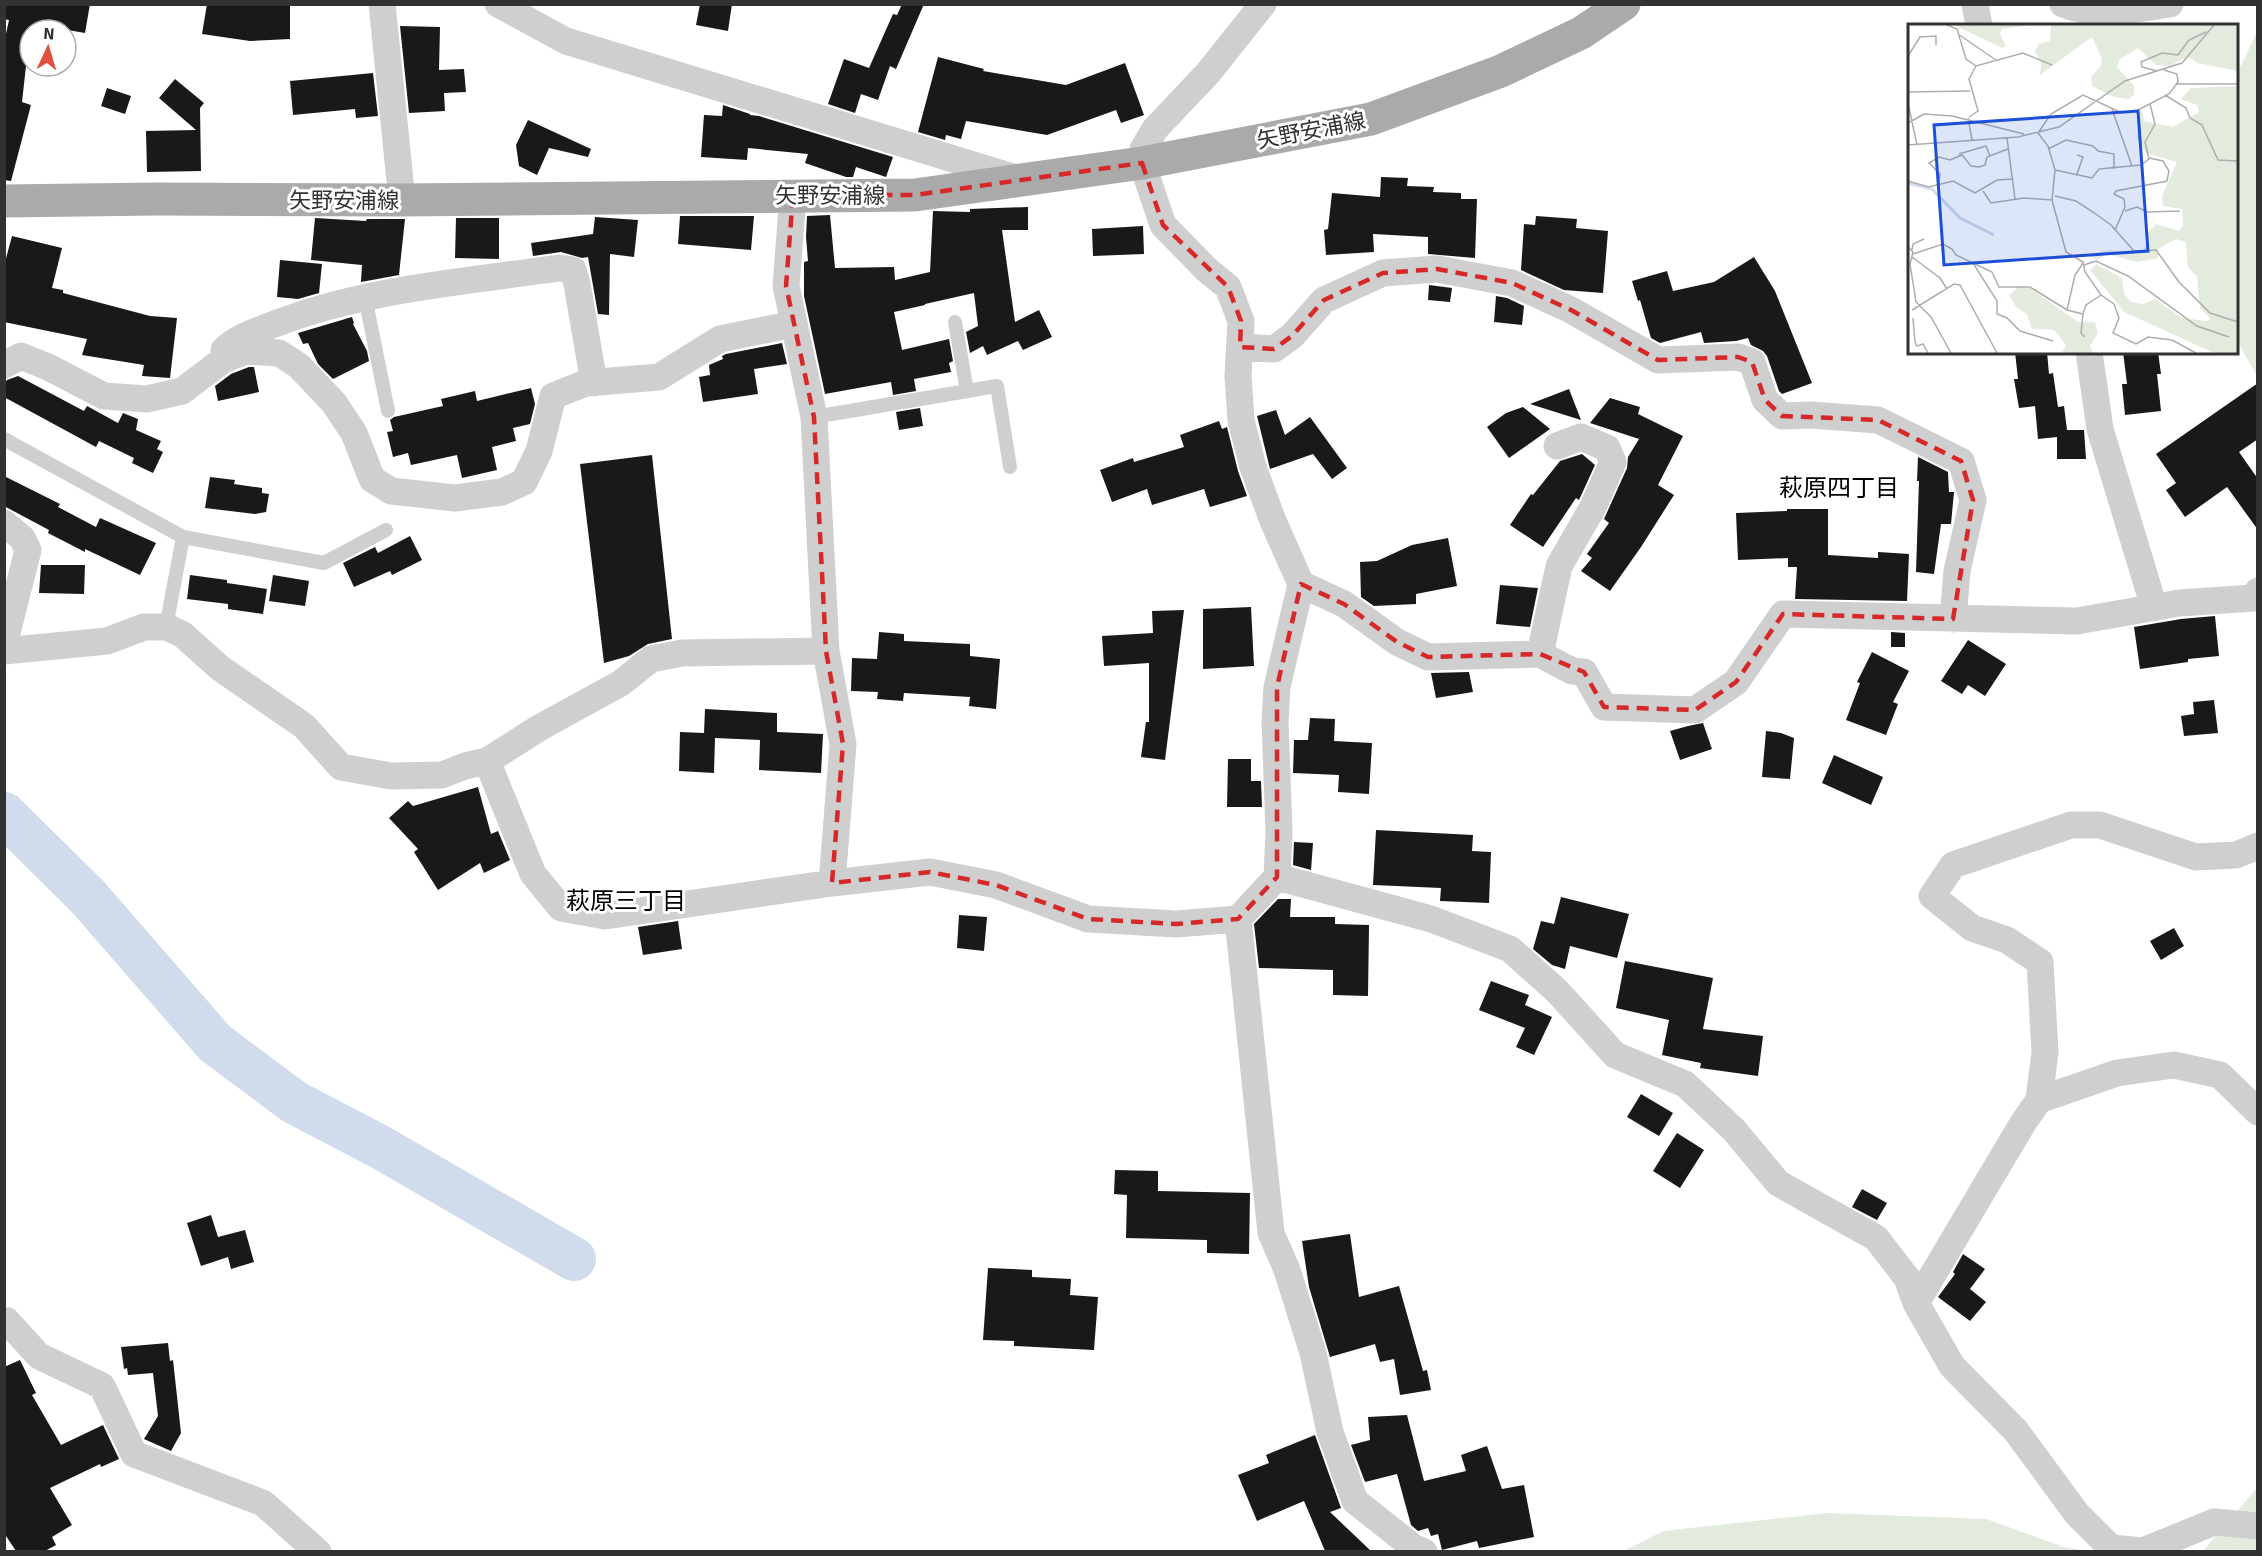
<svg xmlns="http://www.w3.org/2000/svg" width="2262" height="1556" font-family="Signika,'Noto Sans JP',sans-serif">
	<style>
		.green { fill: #e3ebdf }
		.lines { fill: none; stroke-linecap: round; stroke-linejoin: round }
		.river { stroke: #d0dcec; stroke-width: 44 }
		.building { fill: #191919 }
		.service { stroke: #cfcfcf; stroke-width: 14 }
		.minor { stroke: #cfcfcf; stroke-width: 27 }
		.primary { stroke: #aaa; stroke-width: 33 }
		.marked { fill: none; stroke: #d62828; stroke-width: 4.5; stroke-dasharray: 12 8; stroke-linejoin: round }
		.labels { text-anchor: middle; stroke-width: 6; stroke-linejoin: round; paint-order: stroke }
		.street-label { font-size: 22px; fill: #323232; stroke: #fff }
		.neighbourhood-label { font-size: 24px; fill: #000; stroke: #fff }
		.inset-river { fill: none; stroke: #d0dcec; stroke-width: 3 }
		.inset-road { fill: none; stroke: #adadad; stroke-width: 1.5 }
		.view { fill: #1d4ed8; fill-opacity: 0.15; stroke: #1d4ed8; stroke-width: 3 }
		.inset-edge { fill: none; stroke: #323232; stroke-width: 3 }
	</style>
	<rect width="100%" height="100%" fill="#fff"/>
	<path class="green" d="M 2257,32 L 2257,376 L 2242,350 L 2236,335 L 2237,74 Z
		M 2257,1488 L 2257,1551 L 2203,1551 Z
		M 1827,1513 L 1986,1519 L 2064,1547 L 2088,1551 L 1624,1551 L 1663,1531 Z"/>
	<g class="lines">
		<path class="river" d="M 4,814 L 88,897 L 215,1043 L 294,1102 L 380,1147 L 574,1259"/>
	</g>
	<path class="building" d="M 4,4 L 90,4 L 85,33 L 33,24 L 32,30 L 30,30 L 22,102 L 31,105 L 11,181 L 4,180 L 4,43 L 9,20 L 4,19 Z
		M 207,4 L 290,4 L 290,39 L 250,41 L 202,34 Z
		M 700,4 L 732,4 L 728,31 L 696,25 Z
		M 902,4 L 924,4 L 896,69 L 890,66 L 878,100 L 861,94 L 855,113 L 828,104 L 844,59 L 869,68 L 893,14 L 897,15 Z
		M 400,26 L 440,27 L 439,70 L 464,69 L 466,92 L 444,93 L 445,111 L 409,113 Z
		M 938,57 L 984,69 L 983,71 L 1066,85 L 1125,63 L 1144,115 L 1121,123 L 1116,110 L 1047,135 L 966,121 L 961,139 L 946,135 L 945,140 L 918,132 Z
		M 373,73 L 378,116 L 356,118 L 355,109 L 293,115 L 290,81 Z
		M 175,79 L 204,103 L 200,108 L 201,171 L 147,172 L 146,131 L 196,130 L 159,98 Z
		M 107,88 L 131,96 L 125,114 L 101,106 Z
		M 723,105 L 750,114 L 750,115 L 759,116 L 893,157 L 886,177 L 856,167 L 853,177 L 846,177 L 805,163 L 808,154 L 748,148 L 747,160 L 701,157 L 704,115 L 722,116 Z
		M 528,120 L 591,149 L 588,157 L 549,148 L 537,175 L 519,166 L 516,145 Z
		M 1381,177 L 1408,178 L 1407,186 L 1434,187 L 1433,192 L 1461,193 L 1461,199 L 1477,199 L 1475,258 L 1428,254 L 1428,237 L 1373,234 L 1374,252 L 1326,255 L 1324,230 L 1328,229 L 1332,193 L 1380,197 Z
		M 1028,207 L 1028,230 L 1002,230 L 1015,322 L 1039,310 L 1052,337 L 1023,350 L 1018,341 L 987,355 L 983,346 L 970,353 L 966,332 L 978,326 L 974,293 L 925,304 L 925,305 L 894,312 L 902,350 L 949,339 L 953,361 L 949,363 L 951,372 L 914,379 L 916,391 L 893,395 L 891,382 L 825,394 L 804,296 L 804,262 L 808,261 L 806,237 L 807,216 L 830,215 L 835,268 L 894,267 L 895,280 L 930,272 L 933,211 L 970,212 L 970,209 Z
		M 680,216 L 754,216 L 751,250 L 678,244 Z
		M 1536,216 L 1577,219 L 1576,228 L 1608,231 L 1603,293 L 1564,290 L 1521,270 L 1524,224 L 1535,225 Z
		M 595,217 L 638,220 L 634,257 L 610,254 L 609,315 L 598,314 L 588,257 L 582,258 L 561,252 L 533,256 L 531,243 L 593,234 Z
		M 315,218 L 366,221 L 367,219 L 405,219 L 399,275 L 361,282 L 362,265 L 311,260 Z
		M 456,218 L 499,218 L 499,259 L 455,258 Z
		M 1143,226 L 1144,254 L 1093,256 L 1092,229 Z
		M 12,236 L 62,248 L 52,288 L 63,290 L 63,293 L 150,316 L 177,318 L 170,378 L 142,376 L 144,365 L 82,355 L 87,339 L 4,322 L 4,266 Z
		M 1754,257 L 1775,291 L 1812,383 L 1782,394 L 1779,391 L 1767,356 L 1763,351 L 1751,345 L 1748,338 L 1736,341 L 1704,343 L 1701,332 L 1660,343 L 1651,338 L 1640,300 L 1638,301 L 1632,281 L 1667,271 L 1673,291 L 1714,282 Z
		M 280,260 L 322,264 L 319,293 L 298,299 L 277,297 Z
		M 1429,285 L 1452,288 L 1450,302 L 1428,300 Z
		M 1496,296 L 1507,298 L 1524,306 L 1522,325 L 1494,322 Z
		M 352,317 L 354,323 L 353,324 L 367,351 L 369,361 L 333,379 L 318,364 L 308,343 L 303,344 L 298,333 Z
		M 782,343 L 787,364 L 754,369 L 758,394 L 703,402 L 699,377 L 710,375 L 709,365 L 723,359 L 722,356 L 726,354 Z
		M 2015,352 L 2047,352 L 2049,374 L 2053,373 L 2058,407 L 2064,406 L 2067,430 L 2084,430 L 2086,459 L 2057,459 L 2057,437 L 2038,439 L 2035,406 L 2019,408 L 2014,379 L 2018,379 Z
		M 2123,352 L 2158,352 L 2161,374 L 2157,374 L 2161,411 L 2125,415 L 2122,384 L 2127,384 Z
		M 249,367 L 254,367 L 259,392 L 218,401 L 215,386 L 231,374 Z
		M 18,376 L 84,411 L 87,406 L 118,423 L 123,413 L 138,419 L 136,430 L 161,441 L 157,449 L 163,452 L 153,473 L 132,463 L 134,458 L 99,441 L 96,447 L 4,397 L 4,385 L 7,380 Z
		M 2258,383 L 2258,439 L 2239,452 L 2258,479 L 2258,530 L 2227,487 L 2185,517 L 2166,490 L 2176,483 L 2156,454 Z
		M 531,388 L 535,404 L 530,424 L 513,428 L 516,441 L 492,447 L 497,470 L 462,478 L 457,455 L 411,465 L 408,453 L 393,457 L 387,432 L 393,431 L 390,420 L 394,417 L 443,406 L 441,399 L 475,391 L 477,401 Z
		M 1569,389 L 1581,420 L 1530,404 Z
		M 1610,398 L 1640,407 L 1638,414 L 1683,436 L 1658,485 L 1674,495 L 1641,547 L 1610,591 L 1581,571 L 1592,558 L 1587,554 L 1609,523 L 1604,519 L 1627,468 L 1628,457 L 1639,439 L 1590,423 Z
		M 1523,407 L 1550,429 L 1509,458 L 1487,427 L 1506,413 Z
		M 920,408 L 923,426 L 899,430 L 896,412 Z
		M 1276,410 L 1285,435 L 1310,417 L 1347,468 L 1332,479 L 1313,454 L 1270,469 L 1257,416 Z
		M 1219,421 L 1222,429 L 1227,427 L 1238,471 L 1247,496 L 1210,507 L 1204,489 L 1152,505 L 1147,489 L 1112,502 L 1100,470 L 1133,458 L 1134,462 L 1184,447 L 1180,435 Z
		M 1582,454 L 1595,465 L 1579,500 L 1576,498 L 1543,547 L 1510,525 L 1531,494 L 1533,495 L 1560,461 Z
		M 652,455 L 672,639 L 648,644 L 629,656 L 604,663 L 580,464 Z
		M 1918,457 L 1948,472 L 1949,492 L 1954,492 L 1951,524 L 1941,524 L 1934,574 L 1916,572 L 1919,481 L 1917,481 Z
		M 4,476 L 60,504 L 58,507 L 96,527 L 100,518 L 156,543 L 140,575 L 85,549 L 85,552 L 48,533 L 49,530 L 4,506 Z
		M 210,477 L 235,480 L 234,484 L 262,488 L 262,493 L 269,494 L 266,512 L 255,514 L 205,508 Z
		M 1787,509 L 1828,509 L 1828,555 L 1878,558 L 1878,552 L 1909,554 L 1907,601 L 1795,599 L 1797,567 L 1788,567 L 1788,558 L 1738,560 L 1736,513 L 1787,511 Z
		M 410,536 L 422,560 L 392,575 L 390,571 L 354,587 L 343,563 L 375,547 L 378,553 Z
		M 1448,538 L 1457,586 L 1416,594 L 1416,604 L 1374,606 L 1361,597 L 1360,562 L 1377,561 L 1412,545 Z
		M 41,565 L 85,565 L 84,594 L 39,593 Z
		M 190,575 L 227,580 L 227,583 L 267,589 L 263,614 L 228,609 L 228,604 L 187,599 Z
		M 273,575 L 309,581 L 305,606 L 269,601 Z
		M 1500,585 L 1538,588 L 1530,627 L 1496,624 Z
		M 1251,607 L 1254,666 L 1203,669 L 1203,609 Z
		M 1184,610 L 1165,760 L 1141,757 L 1146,722 L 1149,722 L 1149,663 L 1104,666 L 1102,636 L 1153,633 L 1152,611 Z
		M 2215,616 L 2219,656 L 2188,659 L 2188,662 L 2140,669 L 2134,627 L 2181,619 Z
		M 879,632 L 904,634 L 904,641 L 970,644 L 970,656 L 1000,659 L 996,709 L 969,706 L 970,697 L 904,693 L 903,701 L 877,699 L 878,692 L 851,691 L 852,658 L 877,659 Z
		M 1891,632 L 1905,633 L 1905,647 L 1891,647 Z
		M 1968,640 L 2006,664 L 1985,696 L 1968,685 L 1962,694 L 1941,681 Z
		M 1872,652 L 1909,671 L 1893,702 L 1898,704 L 1886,735 L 1846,720 L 1860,683 L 1857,682 Z
		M 1469,672 L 1473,692 L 1436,698 L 1431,673 Z
		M 2214,700 L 2218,733 L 2184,736 L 2181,716 L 2194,714 L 2193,702 Z
		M 705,709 L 777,713 L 777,732 L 823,734 L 821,773 L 759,770 L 760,740 L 715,738 L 714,773 L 679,771 L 680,732 L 704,733 Z
		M 1310,718 L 1335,719 L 1334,741 L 1372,743 L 1369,794 L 1338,792 L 1339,775 L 1293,773 L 1294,740 L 1308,740 Z
		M 1703,723 L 1712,749 L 1680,760 L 1670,731 L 1688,726 Z
		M 1766,731 L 1781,733 L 1794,738 L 1790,779 L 1762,777 Z
		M 1834,755 L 1883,777 L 1871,805 L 1822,783 Z
		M 1228,759 L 1251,759 L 1251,781 L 1261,781 L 1262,807 L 1227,807 Z
		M 478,787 L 491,834 L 498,831 L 510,860 L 484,873 L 480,863 L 438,890 L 414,852 L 418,849 L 389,818 L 408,801 L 413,806 Z
		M 1376,830 L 1473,835 L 1472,851 L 1491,852 L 1489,903 L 1440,901 L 1441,888 L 1373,885 Z
		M 1294,842 L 1313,843 L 1311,870 L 1293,865 Z
		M 1561,897 L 1629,914 L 1617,958 L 1570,946 L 1565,969 L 1552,965 L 1533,949 L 1541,921 L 1554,924 Z
		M 1278,899 L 1291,899 L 1290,917 L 1335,917 L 1335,924 L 1369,925 L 1368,996 L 1333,995 L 1333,970 L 1259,968 L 1254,924 Z
		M 959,915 L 987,917 L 984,951 L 957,948 Z
		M 678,921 L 682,949 L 643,955 L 638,927 Z
		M 2174,928 L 2184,946 L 2161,960 L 2150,941 Z
		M 1625,961 L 1713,978 L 1703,1029 L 1763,1036 L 1758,1076 L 1700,1068 L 1701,1063 L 1662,1055 L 1669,1020 L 1616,1008 Z
		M 1491,981 L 1529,995 L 1525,1005 L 1552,1017 L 1534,1055 L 1516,1047 L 1525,1028 L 1479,1010 Z
		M 1641,1094 L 1673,1113 L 1659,1136 L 1627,1117 Z
		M 1677,1133 L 1704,1150 L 1680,1188 L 1653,1171 Z
		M 1115,1170 L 1158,1171 L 1158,1191 L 1250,1193 L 1249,1254 L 1207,1253 L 1207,1240 L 1126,1238 L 1127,1195 L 1114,1194 Z
		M 1862,1189 L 1887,1203 L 1877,1220 L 1852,1207 Z
		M 211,1215 L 218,1237 L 245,1230 L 254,1262 L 231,1269 L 228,1257 L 201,1266 L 187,1223 Z
		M 1350,1234 L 1359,1297 L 1399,1286 L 1423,1371 L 1427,1370 L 1431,1390 L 1400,1395 L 1394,1359 L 1380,1362 L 1375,1344 L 1330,1357 L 1309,1287 L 1302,1241 Z
		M 1963,1254 L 1985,1269 L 1970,1289 L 1986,1302 L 1970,1321 L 1938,1297 L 1955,1274 L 1953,1272 Z
		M 988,1268 L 1032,1270 L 1032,1277 L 1071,1279 L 1070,1295 L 1098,1297 L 1094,1350 L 1014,1346 L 1014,1341 L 983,1340 Z
		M 168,1343 L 170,1361 L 173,1360 L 181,1433 L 171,1451 L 144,1439 L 158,1416 L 153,1373 L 128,1375 L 127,1368 L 124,1369 L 121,1347 Z
		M 20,1360 L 36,1393 L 32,1395 L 61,1445 L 103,1425 L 119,1459 L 101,1467 L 100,1464 L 50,1488 L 72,1525 L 52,1537 L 56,1545 L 45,1551 L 16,1551 L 4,1533 L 4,1367 Z
		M 1407,1415 L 1424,1481 L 1466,1471 L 1461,1455 L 1487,1446 L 1502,1489 L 1524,1485 L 1534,1537 L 1479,1548 L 1477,1541 L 1442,1550 L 1438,1534 L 1431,1536 L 1428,1528 L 1418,1531 L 1411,1525 L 1397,1474 L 1365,1482 L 1351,1445 L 1370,1440 L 1368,1417 Z
		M 1315,1435 L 1341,1508 L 1330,1512 L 1371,1551 L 1325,1551 L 1304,1501 L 1257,1521 L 1238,1475 L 1269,1463 L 1266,1455 Z"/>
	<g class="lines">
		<path class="service" d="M 365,297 L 388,411
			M 955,322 L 967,391
			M 814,417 L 997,386 L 1010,467
			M 4,439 L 183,537 L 324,563 L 386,530
			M 166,627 L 183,537"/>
		<path class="minor" d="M 382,4 L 402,200
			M 498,4 L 566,41 L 1019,179
			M 1975,4 L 1979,26
			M 2063,4 C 2097,18 2135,9 2170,4
			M 793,195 L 786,286 L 814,417 L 826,651 L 843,744 L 832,883
			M 1240,347 L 1274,349 L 1292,336 L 1324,300 L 1383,273 L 1437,269 L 1512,283 L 1571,310 L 1658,360 L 1738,357 L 1752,362 L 1765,400 L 1782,416 L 1811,415 L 1878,420 L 1961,461 L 1973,500 L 1957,571 L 1953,619
			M 224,350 C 237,337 255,332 272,325 C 363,289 463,282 559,268 L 573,270 L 577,284 L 594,383
			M 2089,352 L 2100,429 L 2154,607
			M 4,365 L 21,356 L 48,367 L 104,396 L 147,399 L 182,391 L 223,360 L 246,351 L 279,353 L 299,366 L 334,403 L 354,433 L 372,479 L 391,491 L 455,498 L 502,492 L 524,482 L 539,451 L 553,396 L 586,383 L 659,377 L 720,339 L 794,324
			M 4,523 L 22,538 L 28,550 L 4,645
			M 1301,584 L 1344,604 L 1397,642 L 1428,657 L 1540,654 L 1572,671 L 1584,672 L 1604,707 L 1695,710 L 1736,682 L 1783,614 L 2077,621 L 2179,603 L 2254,598 L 2258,591
			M 4,651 L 107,641 L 144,627 L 166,627 L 182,634 L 220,668 L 304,726 L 341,767 L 391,776 L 442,775 L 465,766 L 487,761 L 539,728 L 621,683 L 651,659 L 682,653 L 826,651
			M 1540,654 L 1559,566 L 1593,507 L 1613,462 L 1607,448 L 1581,437 L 1557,446
			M 487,761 L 533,874 L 561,908 L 605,916 L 832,883 L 930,872 L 996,885 L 1088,919 L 1176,924 L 1238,919 L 1277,877 L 1279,831 L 1275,721 L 1277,687 L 1301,584 L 1273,521 L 1253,467 L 1241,420 L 1238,376 L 1241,321 L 1228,287 L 1207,270 L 1163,225 L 1142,163 L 1143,149 L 1155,129 L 1208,73 L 1263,4
			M 1277,877 L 1431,919 L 1510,949 L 1557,991 L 1615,1055 L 1685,1084 L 1734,1130 L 1778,1183 L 1876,1238 L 1907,1278 L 1916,1303 L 1952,1366 L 2016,1431 L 2077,1514 L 2111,1548 L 2143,1551 L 2214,1522 L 2258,1526
			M 1238,919 L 1271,1233 L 1287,1270 L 1313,1353 L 1330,1432 L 1355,1501 L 1413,1547 L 1424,1552
			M 2039,1100 L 2117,1073 L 2174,1065 L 2220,1075 L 2258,1112
			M 1916,1303 L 2023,1123 L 2039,1100 L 2045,1052 L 2040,962 L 2007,940 L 1972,928 L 1932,896 L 1953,865 L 2071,825 L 2100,825 L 2196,857 L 2236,855 L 2258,846
			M 4,1322 L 7,1321 L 39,1356 L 102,1386 L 134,1454 L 263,1503 L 318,1552"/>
		<path class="primary" d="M 4,201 L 157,199 L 402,200 L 915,195 L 1142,163 L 1371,119 L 1501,71 L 1581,33 L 1624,4"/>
	</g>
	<path class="marked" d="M 1142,163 L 1163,225 L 1228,287 L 1241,321 L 1240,347 L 1274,349 L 1292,336 L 1324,300 L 1383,273 L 1437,269 L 1512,283 L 1571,310 L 1658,360 L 1738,357 L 1752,362 L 1765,400 L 1782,416 L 1878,420 L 1961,461 L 1973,500 L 1953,619 L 1783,614 L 1736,682 L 1695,710 L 1604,707 L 1584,672 L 1540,654 L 1428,657 L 1397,642 L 1344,604 L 1301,584 L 1277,687 L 1277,877 L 1238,919 L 1176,924 L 1088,919 L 996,885 L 930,872 L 832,883 L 843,744 L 826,651 L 814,417 L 786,286 L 793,195 L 915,195 Z"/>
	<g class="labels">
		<g class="street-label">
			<text transform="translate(1311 130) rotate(-11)" y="8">矢野安浦線</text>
			<text x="830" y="203">矢野安浦線</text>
			<text x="344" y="208">矢野安浦線</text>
		</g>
		<g class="neighbourhood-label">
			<text x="1839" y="496">萩原四丁目</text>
			<text x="626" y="909">萩原三丁目</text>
		</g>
	</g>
	<g transform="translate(1908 24)">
		<rect width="330" height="330" fill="#fff"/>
		<path d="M 46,1 L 123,1 L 94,5 L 92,10 L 98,22 L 94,24 ZM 143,1 L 330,1 L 330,47 L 289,39 L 280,32 L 262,42 L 248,41 L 230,24 L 212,35 L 209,43 L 226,62 L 226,70 L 221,75 L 206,73 L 184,62 L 183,53 L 193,42 L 194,34 L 184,13 L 132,51 L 133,39 L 127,27 L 131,20 L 142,17 ZM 330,62 L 330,329 L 306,329 L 216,288 L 182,246 L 188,240 L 214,254 L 216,269 L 223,278 L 236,280 L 247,275 L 274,294 L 299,297 L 302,294 L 292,284 L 289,253 L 280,243 L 278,218 L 268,215 L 250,225 L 250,234 L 229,238 L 199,230 L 189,236 L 181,232 L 200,226 L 233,229 L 240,219 L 238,211 L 248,200 L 271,207 L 275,201 L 274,185 L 255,182 L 254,172 L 269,138 L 238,129 L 229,115 L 231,88 L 234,87 L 236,97 L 265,103 L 291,88 L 289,81 L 273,75 L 283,64 ZM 112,262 L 122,264 L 170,298 L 187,298 L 190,309 L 182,322 L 185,329 L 154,329 L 158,321 L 146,306 L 124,305 L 119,290 L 108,283 L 101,271 Z" fill="#e3ebdf"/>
		<path class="inset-river" d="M 0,159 L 24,165 L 52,194 L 86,211"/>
		<path class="inset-road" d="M 39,1 L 49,5 L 58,35 L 68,42 L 115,29 L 144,41M 50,10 L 88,36M 0,32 L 12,13 L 28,12 L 28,21M 249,47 L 234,43 L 233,38 L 254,29 L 270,31 L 281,16 L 298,8M 268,60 L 330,60M 0,68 L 62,67M 257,71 L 278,84 L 282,94 L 294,101 L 310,136 L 330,137M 0,79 L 9,121M 204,85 L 224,142M 61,93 L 70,87 L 61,55 L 68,42M 60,94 L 64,116M 0,99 L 16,90 L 44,92 L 116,110M 99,114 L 107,175M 0,121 L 110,113 L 151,103 L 217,57 L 274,39 L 306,1M 140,125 L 158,116 L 185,122 L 190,127 L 206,130 L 206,145M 51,130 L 78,122 L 82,132M 147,146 L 184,154 L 191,145 L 233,141 L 241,135 L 237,118 L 247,100 L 242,80M 169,150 L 175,133 L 169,131M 0,157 L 21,163 L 45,157 L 67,169 L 89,156 L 105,155M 31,160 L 32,150 L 21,139 L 31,133 L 42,136 L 54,131 L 63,142 L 71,143 L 77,141 L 79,133 L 100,125M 75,167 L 83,179 L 116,174 L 144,176 L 147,146 L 140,122 L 130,109 L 143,90 L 175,71 L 214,89 L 230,86 L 261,70 L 270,58 L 269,50 L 256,46M 147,172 L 168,177 L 185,188 L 203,201 L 226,227 L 248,226 L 271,258 L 302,289 L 330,298M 144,176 L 158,228 L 175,238 L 177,248 L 193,271 L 206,280 L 211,294 L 205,309 L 228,320 L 240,313 L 264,316 L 288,329M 217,187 L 229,183 L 239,188 L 272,187M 207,206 L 217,183 L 216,175 L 206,170 L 208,167 L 259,157 L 261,147 L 255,137 L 241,134M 0,223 L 5,228 L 2,240 L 8,278 L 23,293 L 43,329M 4,226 L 5,220 L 16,215M 5,230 L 35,220 L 44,225 L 48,231 L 65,239 L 89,277 L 89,290 L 99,294 L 112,307 L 145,317M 4,233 L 32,254 L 39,265M 65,239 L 84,248 L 91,263 L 122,263 L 159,286 L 167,251 L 175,239M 176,241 L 188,237 L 220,252 L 289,302 L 321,313M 4,286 L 46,260 L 52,261 L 89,329M 159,286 L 175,290 L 178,281 L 193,271M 175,290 L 173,309 L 177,313M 5,294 L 7,318 L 9,322 L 15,320 L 20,329"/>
		<path class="view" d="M 230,87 L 240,227 L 36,241 L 26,101 Z"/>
		<rect width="330" height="330" class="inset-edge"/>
	</g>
	<rect width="2262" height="1556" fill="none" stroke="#323232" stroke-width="12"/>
	<g transform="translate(48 48) rotate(4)"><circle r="28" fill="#ffffff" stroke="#adadad" stroke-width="1.5"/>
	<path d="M0-4.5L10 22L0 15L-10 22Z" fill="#de5140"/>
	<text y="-9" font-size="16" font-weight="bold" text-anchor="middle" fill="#323232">N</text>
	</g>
</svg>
